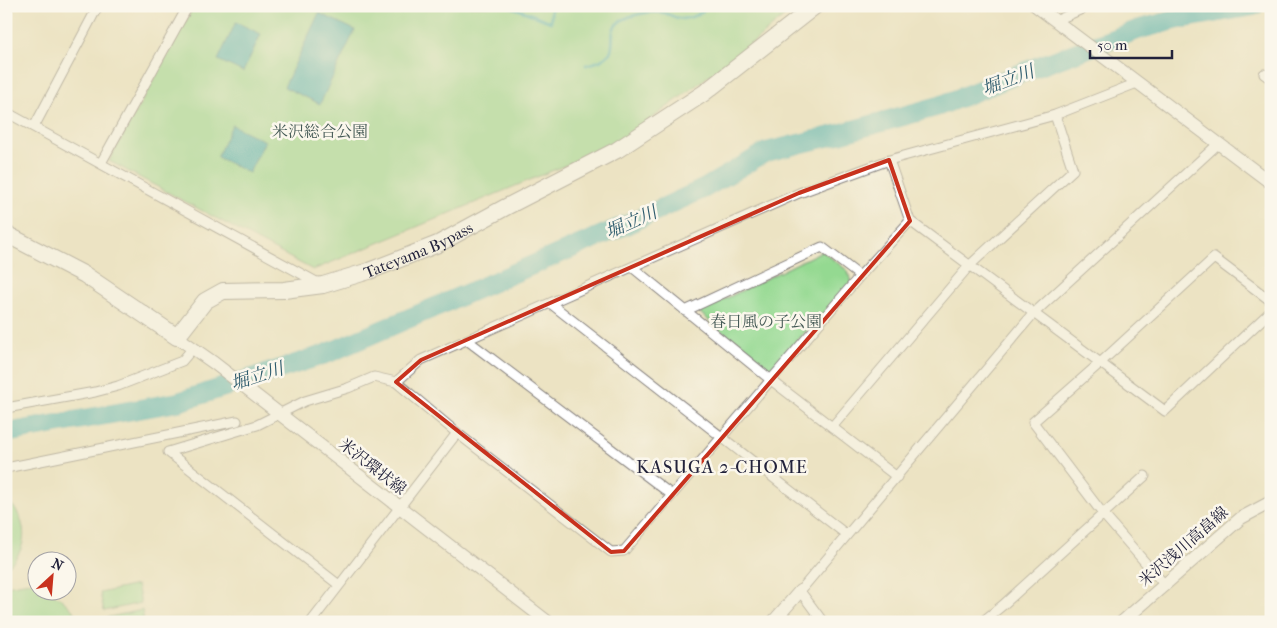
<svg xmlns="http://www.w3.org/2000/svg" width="1277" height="628" font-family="'IM FELL French Canon','Noto Serif JP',serif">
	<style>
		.green { fill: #94d991; stroke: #5b7e66 }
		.water { fill: #3cadb5; stroke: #2f6878 }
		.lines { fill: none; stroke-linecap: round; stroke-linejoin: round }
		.stream { stroke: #3cadb5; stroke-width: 3 }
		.river { stroke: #3cadb5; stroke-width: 20 }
		.street-casing { stroke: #87827f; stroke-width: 11 }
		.secondary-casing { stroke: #87827f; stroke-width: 14 }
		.highway-casing { stroke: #87827f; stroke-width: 18 }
		.street { stroke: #fff; stroke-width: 9 }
		.secondary { stroke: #fff; stroke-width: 12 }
		.highway { stroke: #fff; stroke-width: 16 }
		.marked { fill: none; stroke: #c8321e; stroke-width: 4; stroke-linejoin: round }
		.labels { text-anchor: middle; stroke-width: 5; stroke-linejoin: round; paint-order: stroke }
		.park-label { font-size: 16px; fill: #445955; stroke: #fbf7ec }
		.street-label { font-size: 16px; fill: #22223b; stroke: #fbf7ec }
		.water-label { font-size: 18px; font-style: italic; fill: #2c5a6c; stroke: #fbf7ec }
		.neighbourhood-label { font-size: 18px; letter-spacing: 1px; fill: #22223b; stroke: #fbf7ec }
	</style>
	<rect width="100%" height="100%" fill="#fbf7ec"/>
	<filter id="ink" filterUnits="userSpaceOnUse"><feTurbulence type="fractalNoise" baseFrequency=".02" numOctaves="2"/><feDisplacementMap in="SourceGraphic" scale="10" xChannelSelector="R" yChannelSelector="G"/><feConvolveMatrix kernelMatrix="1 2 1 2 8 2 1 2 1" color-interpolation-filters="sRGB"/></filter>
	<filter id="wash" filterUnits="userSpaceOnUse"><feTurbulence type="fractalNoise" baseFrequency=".0096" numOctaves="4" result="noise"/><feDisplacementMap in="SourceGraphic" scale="20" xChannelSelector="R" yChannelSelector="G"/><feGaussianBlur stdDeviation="1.12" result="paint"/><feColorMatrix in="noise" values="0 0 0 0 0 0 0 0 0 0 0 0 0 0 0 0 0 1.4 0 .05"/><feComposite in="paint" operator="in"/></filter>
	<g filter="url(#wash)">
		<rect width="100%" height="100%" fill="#ece3c3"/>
		<path class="green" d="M 194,6 L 796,6 L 754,42 L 619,143 L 313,270 L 109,161 Z
			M 822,251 L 848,271 L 851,283 L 772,368 L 764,368 L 699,312 Z
			M 6,499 C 28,518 31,549 6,568 Z
			M 30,582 L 37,585 L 38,590 C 57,590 71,608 83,622 L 6,622 L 6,586 Z
			M 137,585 L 141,603 L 104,611 L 100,593 Z
			M 142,610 L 144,622 L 105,622 L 105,618 Z"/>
		<path class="water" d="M 319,13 L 355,30 L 320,104 L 284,87 Z
			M 236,22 L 261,34 L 243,72 L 218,60 Z
			M 232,125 L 265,141 L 249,173 L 217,157 Z"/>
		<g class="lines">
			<path class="stream" d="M 510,6 L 551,22 L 551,6
				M 586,65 C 629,56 602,35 619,22 C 631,14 650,11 664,13 C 669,14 673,17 678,18 C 689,21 702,13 709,6"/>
			<path class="river" d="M 6,433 L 178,402 L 326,354 L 628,224 L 705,188 L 766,152 L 839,134 L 939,106 L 1034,68 L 1140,29 L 1175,20 L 1254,6"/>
		</g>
	</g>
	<g filter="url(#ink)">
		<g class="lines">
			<defs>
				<path id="street" d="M 6,11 L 9,6
					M 1055,21 L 1089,6
					M 1264,74 L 1271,79
					M 6,112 L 320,284
					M 34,127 L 98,6
					M 889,160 L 910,221 L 1165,411 L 1271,311
					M 101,163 L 188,6
					M 1263,177 L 1271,168
					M 632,267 L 771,380 L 897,477
					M 550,303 L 847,535
					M 685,311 L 822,247 L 860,276
					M 467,340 L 672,495
					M 396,382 L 421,360 L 799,193 L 889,160 L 1055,115 L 1137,83
					M 6,408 L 95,392 L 118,386 L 182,361 L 193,348
					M 832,427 L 969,266 L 1073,170 L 1055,115
					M 168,452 L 257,425 L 305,401 L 348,388 L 374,377 L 396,382 L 457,433 L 611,552 L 624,551 L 860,276 L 910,221
					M 168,452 L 339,585
					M 6,468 L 237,421
					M 1164,584 L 1103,514 L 1033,422 L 1100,363 L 1214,258 L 1271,301
					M 311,622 L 457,433
					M 823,622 L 800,591 L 1033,314 L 1218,144
					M 982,622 L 1003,605 L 1145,476"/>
				<path id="secondary" d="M 1036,6 L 1271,183
					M 177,337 L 214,363 L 548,622
					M 773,622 L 800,591
					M 1122,622 L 1241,518 L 1271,502"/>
				<g id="highway">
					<path id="s1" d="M 6,234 L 85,275 L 177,337 L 205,301 L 223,291 L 284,290 L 323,285 L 369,271 L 438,244 L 506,207 L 617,150 L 704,93 L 815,6"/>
				</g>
			</defs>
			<use href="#street" class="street-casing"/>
			<use href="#secondary" class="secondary-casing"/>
			<use href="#highway" class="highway-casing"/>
			<use href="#street" class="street"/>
			<use href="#secondary" class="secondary"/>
			<use href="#highway" class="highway"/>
		</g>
	</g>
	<path d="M0 0H1277V628H0ZM 889,160 L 910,221 L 624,551 L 611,552 L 396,382 L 421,360 L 799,193 Z" fill="#ece3c3" fill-opacity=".55" fill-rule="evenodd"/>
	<path class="marked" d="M 889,160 L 910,221 L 624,551 L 611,552 L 396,382 L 421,360 L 799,193 Z"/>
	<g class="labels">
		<g class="park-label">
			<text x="320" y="137">米沢総合公園</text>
			<text x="766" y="327">春日風の子公園</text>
		</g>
		<g class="street-label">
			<text dy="6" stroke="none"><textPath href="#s1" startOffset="468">Tateyama Bypass</textPath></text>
			<text transform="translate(373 466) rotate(38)" y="6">米沢環状線</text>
			<text transform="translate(1183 546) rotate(-41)" y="6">米沢浅川高畠線</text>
		</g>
		<g class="water-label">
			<text transform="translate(1008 80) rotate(-21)" y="6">堀立川</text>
			<text transform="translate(631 222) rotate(-24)" y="6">堀立川</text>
			<text transform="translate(257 376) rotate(-18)" y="6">堀立川</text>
		</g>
		<g class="neighbourhood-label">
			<text x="722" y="473">KASUGA 2-CHOME</text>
		</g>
	</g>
	<rect width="1277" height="628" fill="none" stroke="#fbf7ec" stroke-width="25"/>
	<g transform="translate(52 576) rotate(26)"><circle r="24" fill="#fbf7ec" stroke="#a4a2a5"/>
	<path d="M0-4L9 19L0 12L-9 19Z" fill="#c8321e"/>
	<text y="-8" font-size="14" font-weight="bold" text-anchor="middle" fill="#22223b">N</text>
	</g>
	<path d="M1090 50v8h82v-8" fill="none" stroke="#22223b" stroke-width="2.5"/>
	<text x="1097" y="50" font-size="15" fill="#22223b" stroke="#fbf7ec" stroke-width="4" paint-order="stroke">50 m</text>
</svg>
